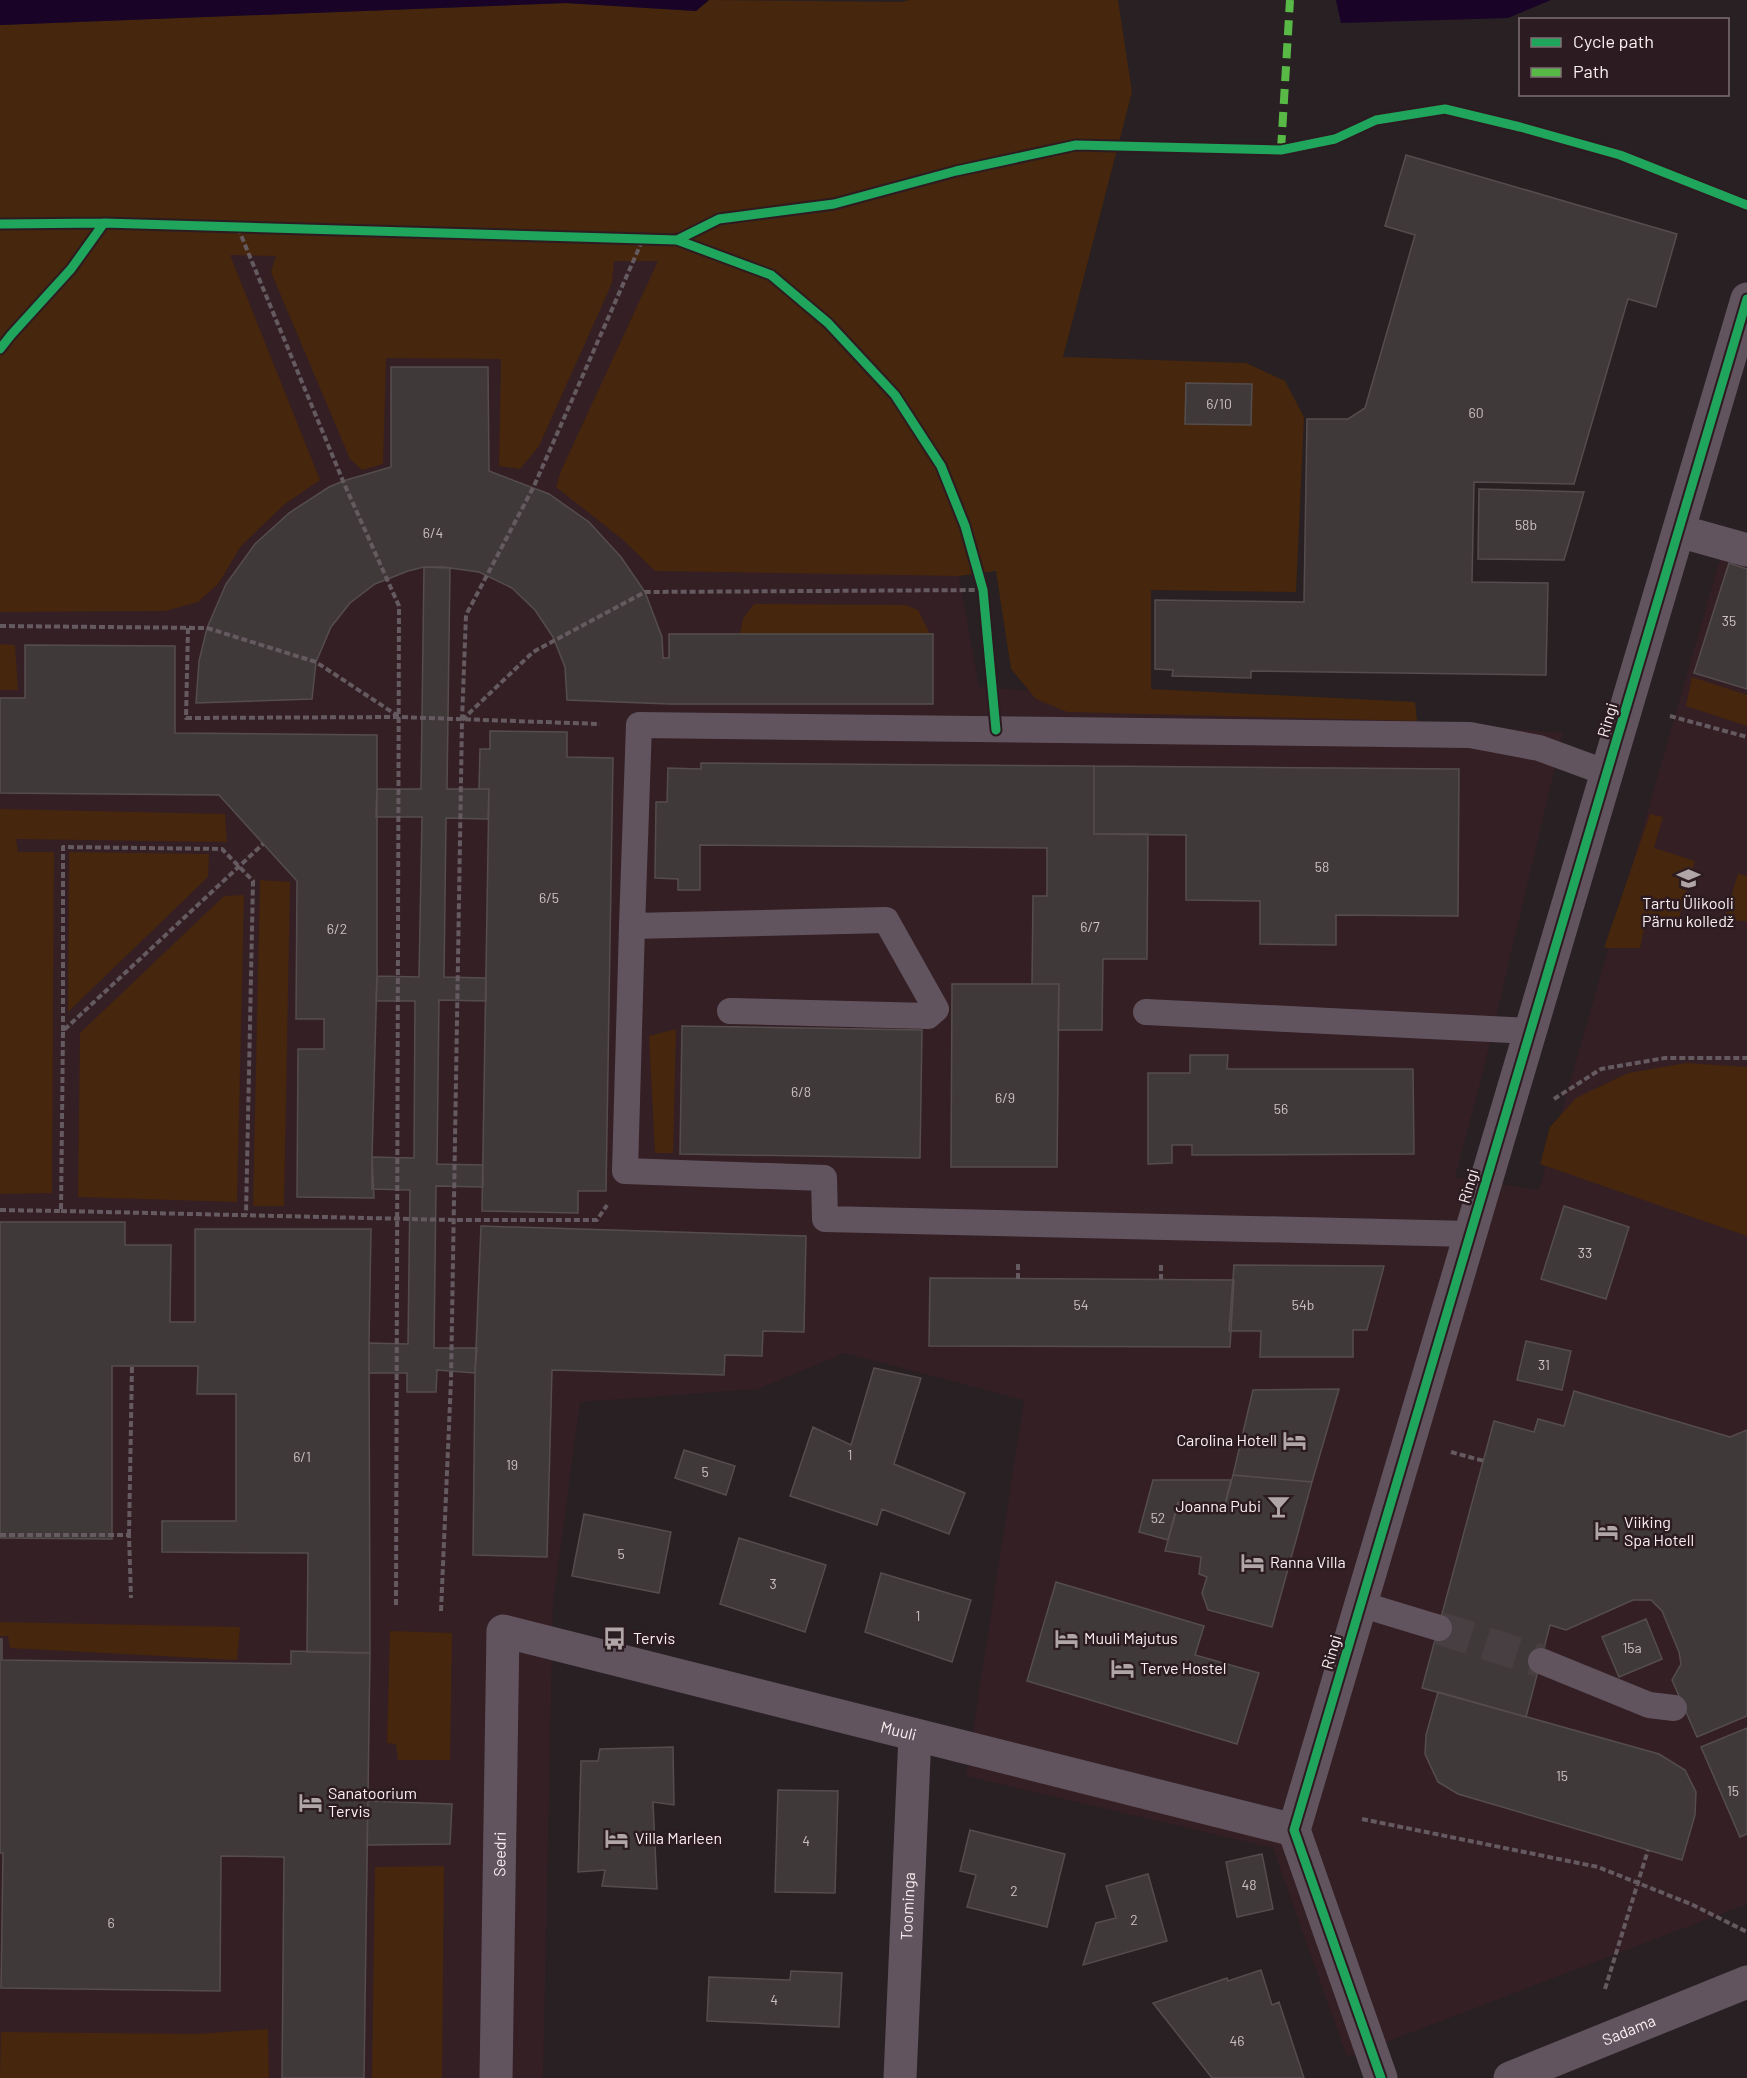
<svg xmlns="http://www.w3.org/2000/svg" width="1747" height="2078" font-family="Barlow,sans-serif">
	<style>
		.built { fill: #341f25 }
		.green { fill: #46260c }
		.water { fill: #190327 }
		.building { fill: #40393a; stroke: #554d4d; stroke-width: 1.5 }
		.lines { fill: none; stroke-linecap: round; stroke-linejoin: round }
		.minor-tunnel { stroke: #473f41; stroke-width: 33; stroke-dasharray: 33 16; stroke-linecap: butt }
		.path { stroke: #645a60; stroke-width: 4; stroke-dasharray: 6 3; stroke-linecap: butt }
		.service { stroke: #62545f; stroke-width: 26 }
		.minor { stroke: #62545f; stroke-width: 33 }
		.quiet { stroke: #58b947; stroke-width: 8; stroke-dasharray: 15 8; stroke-linecap: butt }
		.cycleway-casing { stroke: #2c1c21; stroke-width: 13 }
		.cycleway { stroke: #20a55d; stroke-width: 9 }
		.labels { text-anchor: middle; stroke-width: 5; stroke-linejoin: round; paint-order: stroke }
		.number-label { font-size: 14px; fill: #cbc1c2 }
		.street-label { font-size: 16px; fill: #f9eef0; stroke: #2c1c21 }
		.poi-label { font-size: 16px; fill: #f9eef0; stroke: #2c1c21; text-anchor: start }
	</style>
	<rect width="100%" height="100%" fill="#282022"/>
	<path class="built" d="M 153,253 L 659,261 L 910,460 L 959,576 L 979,687 L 1563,733 L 1484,1068 L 1455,1177 L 1539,1190 L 1720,559 L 1747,566 L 1747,1904 L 1347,2057 L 1273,1848 L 966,1776 L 1024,1400 L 845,1353 L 758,1389 L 580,1402 L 553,1604 L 543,2078 L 0,2078 L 0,421 Z"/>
	<path class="green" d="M 709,0 L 902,2 L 909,0 L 1118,0 L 1132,92 L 1063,357 L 1246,363 L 1285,381 L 1304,417 L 1296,592 L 1151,590 L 1151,689 L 1415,702 L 1417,721 L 1067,712 L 1036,699 L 1011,669 L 996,571 L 959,576 L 655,571 L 622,539 L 556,487 L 561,471 L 658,261 L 614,261 L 612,283 L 539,446 L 520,469 L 499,466 L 501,359 L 386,358 L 383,464 L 362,470 L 350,459 L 271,272 L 276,256 L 230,255 L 320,480 L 285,504 L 241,546 L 218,584 L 198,602 L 165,611 L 0,612 L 0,25 L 566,3 L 696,11 Z
		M 754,604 L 905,605 L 918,610 L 930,634 L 740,634 L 743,619 Z
		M 0,644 L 15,645 L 18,690 L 0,690 Z
		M 1692,677 L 1747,695 L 1747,726 L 1686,706 Z
		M 0,809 L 225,814 L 227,842 L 16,839 L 18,852 L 54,852 L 52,1193 L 0,1194 Z
		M 1650,814 L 1663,817 L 1654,848 L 1695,861 L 1679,918 L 1647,916 L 1640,948 L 1604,948 Z
		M 69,852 L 209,854 L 208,877 L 68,1012 Z
		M 1738,874 L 1747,876 L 1747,921 L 1724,920 Z
		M 260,880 L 290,882 L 284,1206 L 253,1206 Z
		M 244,895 L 237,1202 L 78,1197 L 80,1033 L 224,896 Z
		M 676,1029 L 673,1153 L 655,1153 L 649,1036 Z
		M 1686,1063 L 1747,1067 L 1747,1236 L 1540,1164 L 1550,1127 L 1576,1098 L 1628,1073 Z
		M 0,1622 L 240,1627 L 237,1660 L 10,1648 L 8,1636 L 0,1636 Z
		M 390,1631 L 452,1633 L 450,1760 L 398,1760 L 396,1744 L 387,1743 Z
		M 444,1866 L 442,2078 L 372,2078 L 375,1867 Z
		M 268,2029 L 269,2078 L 0,2078 L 1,2032 L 197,2034 Z"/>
	<path class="water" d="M 0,0 L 709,0 L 696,11 L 566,3 L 0,25 Z
		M 1336,0 L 1551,0 L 1508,18 L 1341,23 Z"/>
	<path class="building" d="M 1406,155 L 1677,234 L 1656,307 L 1628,299 L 1574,484 L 1474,482 L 1472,582 L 1548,583 L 1546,675 L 1251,671 L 1251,678 L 1172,676 L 1173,670 L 1155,669 L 1155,600 L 1304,602 L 1307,419 L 1348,419 L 1365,408 L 1415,235 L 1385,226 Z
		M 391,367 L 488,367 L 489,471 L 549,494 L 589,522 L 621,557 L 645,592 L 662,637 L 663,658 L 669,658 L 669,634 L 933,634 L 933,704 L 669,704 L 567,700 L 565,667 L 553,637 L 535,610 L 512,588 L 479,572 L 443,567 L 424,567 L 408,571 L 375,584 L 350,603 L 331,627 L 316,662 L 312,699 L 196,703 L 199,661 L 207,628 L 226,584 L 255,544 L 289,513 L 329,487 L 343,481 L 391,467 Z
		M 1186,383 L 1252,384 L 1251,425 L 1185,424 Z
		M 1479,489 L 1584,492 L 1564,560 L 1478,559 Z
		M 1729,563 L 1747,569 L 1747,689 L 1694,673 Z
		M 424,567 L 450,568 L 447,789 L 489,789 L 488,819 L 446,818 L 444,977 L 486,978 L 486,1001 L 439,1000 L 437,1164 L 483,1165 L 483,1187 L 436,1186 L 434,1348 L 477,1348 L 475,1373 L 437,1370 L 436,1392 L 407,1392 L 407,1373 L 369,1373 L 369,1343 L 408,1344 L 410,1190 L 372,1189 L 372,1157 L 414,1158 L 415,1001 L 376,1001 L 377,976 L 419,977 L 422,817 L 376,817 L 377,789 L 421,789 Z
		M 25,645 L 175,646 L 175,733 L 377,735 L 377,976 L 372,1157 L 374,1198 L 297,1197 L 298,1049 L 324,1049 L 324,1019 L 296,1019 L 297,881 L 219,795 L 0,793 L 0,698 L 25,698 Z
		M 490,731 L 567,732 L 567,757 L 613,758 L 606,1191 L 578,1191 L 578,1213 L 482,1211 L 489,789 L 479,789 L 480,749 L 490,749 Z
		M 701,763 L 1094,766 L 1094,834 L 1148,834 L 1147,959 L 1103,959 L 1102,1030 L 1058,1030 L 1059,984 L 1032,984 L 1033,896 L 1047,896 L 1047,848 L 700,845 L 700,890 L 678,890 L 678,879 L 655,878 L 656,802 L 667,802 L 668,768 L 701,769 Z
		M 1094,766 L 1459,769 L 1458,916 L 1336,915 L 1336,945 L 1260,944 L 1260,901 L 1186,900 L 1186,835 L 1094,834 Z
		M 952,984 L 1059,984 L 1057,1167 L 951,1167 Z
		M 682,1026 L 922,1030 L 920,1158 L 680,1154 Z
		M 1190,1055 L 1228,1055 L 1227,1069 L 1413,1069 L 1414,1154 L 1192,1155 L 1192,1145 L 1172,1145 L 1172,1163 L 1148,1164 L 1148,1073 L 1190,1073 Z
		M 1564,1206 L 1629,1227 L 1606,1299 L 1541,1279 Z
		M 0,1222 L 125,1222 L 125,1245 L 171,1245 L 170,1322 L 195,1322 L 195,1229 L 371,1229 L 369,1343 L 370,1653 L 307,1652 L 308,1553 L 162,1552 L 162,1521 L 236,1521 L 236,1394 L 197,1394 L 198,1366 L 112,1366 L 112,1539 L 0,1538 Z
		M 481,1226 L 806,1236 L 804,1332 L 763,1331 L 762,1356 L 725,1355 L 724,1375 L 552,1370 L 547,1557 L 473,1555 L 475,1373 Z
		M 1234,1265 L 1384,1266 L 1367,1330 L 1353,1330 L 1353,1357 L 1260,1357 L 1261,1331 L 1229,1331 Z
		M 930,1278 L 1234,1280 L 1230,1347 L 929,1346 Z
		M 1526,1341 L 1571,1351 L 1562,1390 L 1517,1380 Z
		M 874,1368 L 921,1378 L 894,1464 L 965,1493 L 949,1534 L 882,1509 L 877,1525 L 790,1496 L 813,1427 L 851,1445 Z
		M 1339,1389 L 1312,1482 L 1233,1475 L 1253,1390 Z
		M 1574,1391 L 1730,1437 L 1747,1430 L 1747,1716 L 1697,1737 L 1672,1680 L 1681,1664 L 1679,1652 L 1662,1611 L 1651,1600 L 1633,1600 L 1566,1630 L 1550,1625 L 1526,1717 L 1422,1688 L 1494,1421 L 1534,1432 L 1538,1419 L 1564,1426 Z
		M 684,1450 L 735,1466 L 726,1495 L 675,1478 Z
		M 1233,1475 L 1312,1482 L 1272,1627 L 1208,1610 L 1202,1593 L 1207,1577 L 1199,1574 L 1201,1557 L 1165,1551 L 1179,1502 L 1225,1505 Z
		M 1153,1480 L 1231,1480 L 1225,1504 L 1178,1502 L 1168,1540 L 1139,1532 Z
		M 584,1514 L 671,1532 L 659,1593 L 572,1576 Z
		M 739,1538 L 826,1565 L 805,1632 L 720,1604 Z
		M 881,1573 L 971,1600 L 952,1662 L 865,1632 Z
		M 1056,1582 L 1204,1626 L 1195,1655 L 1259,1673 L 1237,1744 L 1027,1681 Z
		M 1646,1619 L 1662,1659 L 1619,1677 L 1602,1637 Z
		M 0,1639 L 2,1639 L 2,1660 L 291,1664 L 291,1651 L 370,1653 L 364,2078 L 282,2078 L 284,1857 L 221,1856 L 220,1991 L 1,1988 L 3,1853 L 0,1853 Z
		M 1438,1692 L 1659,1754 L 1685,1770 L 1696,1792 L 1695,1815 L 1682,1860 L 1458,1794 L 1438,1782 L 1425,1754 L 1426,1735 Z
		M 1747,1728 L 1747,1834 L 1740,1837 L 1701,1747 Z
		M 673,1747 L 674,1805 L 653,1802 L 657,1889 L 602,1886 L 605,1870 L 578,1872 L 581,1761 L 598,1761 L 600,1749 Z
		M 778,1790 L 838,1791 L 835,1893 L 775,1892 Z
		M 368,1801 L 452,1804 L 450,1844 L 367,1845 Z
		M 970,1830 L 1065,1854 L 1047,1927 L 967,1907 L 976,1875 L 960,1871 Z
		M 1262,1854 L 1273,1909 L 1237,1917 L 1226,1862 Z
		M 1148,1874 L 1167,1941 L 1083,1965 L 1096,1923 L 1116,1918 L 1106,1886 Z
		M 1261,1970 L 1272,2005 L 1279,2002 L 1304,2078 L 1212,2078 L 1153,2003 L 1227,1978 L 1228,1981 Z
		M 791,1971 L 842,1973 L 839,2027 L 707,2021 L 709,1977 L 790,1980 Z"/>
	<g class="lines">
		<path class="minor-tunnel" d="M 1439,1628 L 1541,1661"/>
		<path class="path" d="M 238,228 L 343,481 L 399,606 L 396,1606
			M 0,626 L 207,628 L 316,662 L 398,716
			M 188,628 L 186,718 L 399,717 L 600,724
			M 1670,716 L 1747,737
			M 462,720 L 533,652 L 645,592 L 983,590
			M 63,1031 L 63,847 L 222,849 L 253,881 L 246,1215
			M 1554,1099 L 1601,1069 L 1665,1058 L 1747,1058
			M 0,1210 L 61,1211 L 63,1031 L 263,844
			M 61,1211 L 454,1220 L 597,1220 L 607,1205
			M 1161,1265 L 1161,1279
			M 1018,1279 L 1018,1262
			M 1451,1452 L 1484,1461
			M 0,1535 L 129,1535 L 131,1598
			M 129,1535 L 132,1366
			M 441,1611 L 451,1380 L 462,720 L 466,615 L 534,486 L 643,239
			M 1362,1819 L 1598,1867 L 1693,1905 L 1747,1932
			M 1605,1989 L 1648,1850"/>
		<path class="service" d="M 632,926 L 625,1171 L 824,1178 L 825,1219 L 1470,1234
			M 730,1011 L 928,1016 L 936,1009 L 886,920 L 632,926 L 639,725 L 1470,735 L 1539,748 L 1607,773
			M 1146,1012 L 1530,1031
			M 1360,1604 L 1439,1628
			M 1541,1661 L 1649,1705 L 1674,1708"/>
		<g class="minor">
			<path d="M 1679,531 L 1747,550"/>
			<path id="s1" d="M 496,2078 L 503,1631 L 1294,1830"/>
			<path id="s2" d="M 900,2078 L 915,1735"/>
			<path d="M 1381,2078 L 1294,1830 L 1747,299"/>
			<path id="s3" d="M 1510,2078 L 1747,1982"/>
		</g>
		<path class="quiet" d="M 1281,150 L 1290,0"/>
		<defs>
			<path id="cycleway" d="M 0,224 L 104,223 L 677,240 L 771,275 L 828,323 L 895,395 L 941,466 L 965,526 L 983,590 L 996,730
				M 677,240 L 719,219 L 834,204 L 956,171 L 1076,145 L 1281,150 L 1335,139 L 1376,120 L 1445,109 L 1520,127 L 1620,155 L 1747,205
				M 0,349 L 11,335 L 71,269 L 104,223
				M 1381,2078 L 1294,1830 L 1747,299"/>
		</defs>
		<use href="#cycleway" class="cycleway-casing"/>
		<use href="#cycleway" class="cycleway"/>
	</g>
	<defs>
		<symbol id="university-bare" viewBox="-9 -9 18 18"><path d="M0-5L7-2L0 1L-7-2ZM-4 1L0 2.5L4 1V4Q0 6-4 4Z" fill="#b0a6a8" stroke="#2c1c21" stroke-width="2.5" paint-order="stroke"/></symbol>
		<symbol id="hotel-bare" viewBox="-9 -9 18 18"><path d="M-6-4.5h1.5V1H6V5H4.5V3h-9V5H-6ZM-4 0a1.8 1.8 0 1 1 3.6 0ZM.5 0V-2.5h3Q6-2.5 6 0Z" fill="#b0a6a8" stroke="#2c1c21" stroke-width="2.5" paint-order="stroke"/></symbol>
		<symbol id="bar-bare" viewBox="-9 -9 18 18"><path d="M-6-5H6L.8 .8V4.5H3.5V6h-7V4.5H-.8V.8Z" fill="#b0a6a8" stroke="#2c1c21" stroke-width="2.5" paint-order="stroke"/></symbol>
		<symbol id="bus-bare" viewBox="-9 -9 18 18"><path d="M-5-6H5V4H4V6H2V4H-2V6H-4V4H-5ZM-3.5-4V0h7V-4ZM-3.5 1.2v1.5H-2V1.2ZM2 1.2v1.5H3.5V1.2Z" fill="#b0a6a8" stroke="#2c1c21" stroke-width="2.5" paint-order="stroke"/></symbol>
	</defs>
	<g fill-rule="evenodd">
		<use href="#university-bare" x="1672" y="862" width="33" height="33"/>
		<use href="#hotel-bare" x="1278" y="1424" width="33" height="33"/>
		<use href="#bar-bare" x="1262" y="1490" width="33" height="33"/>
		<use href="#hotel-bare" x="1590" y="1514" width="33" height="33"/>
		<use href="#hotel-bare" x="1236" y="1546" width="33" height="33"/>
		<use href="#bus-bare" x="598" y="1622" width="33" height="33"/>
		<use href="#hotel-bare" x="1050" y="1622" width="33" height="33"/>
		<use href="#hotel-bare" x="1106" y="1652" width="33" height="33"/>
		<use href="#hotel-bare" x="294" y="1786" width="33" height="33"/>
		<use href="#hotel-bare" x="600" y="1822" width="33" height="33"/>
	</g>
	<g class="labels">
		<g class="number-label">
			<text x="1219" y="409">6/10</text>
			<text x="1476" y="418">60</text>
			<text x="1526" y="530">58b</text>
			<text x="433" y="538">6/4</text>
			<text x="1729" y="626">35</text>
			<text x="1322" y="872">58</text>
			<text x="549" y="903">6/5</text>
			<text x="1090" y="932">6/7</text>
			<text x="337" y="934">6/2</text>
			<text x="801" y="1097">6/8</text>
			<text x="1005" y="1103">6/9</text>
			<text x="1281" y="1114">56</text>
			<text x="1585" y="1258">33</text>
			<text x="1081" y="1310">54</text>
			<text x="1303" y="1310">54b</text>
			<text x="1544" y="1370">31</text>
			<text x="850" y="1460">1</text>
			<text x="302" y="1462">6/1</text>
			<text x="512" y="1470">19</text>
			<text x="705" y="1477">5</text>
			<text x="1158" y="1523">52</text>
			<text x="621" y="1559">5</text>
			<text x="773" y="1589">3</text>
			<text x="918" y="1621">1</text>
			<text x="1632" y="1653">15a</text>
			<text x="1562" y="1781">15</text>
			<text x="1733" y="1796">15</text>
			<text x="806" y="1846">4</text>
			<text x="1249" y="1890">48</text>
			<text x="1014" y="1896">2</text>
			<text x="1134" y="1925">2</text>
			<text x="111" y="1928">6</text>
			<text x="774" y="2005">4</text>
			<text x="1237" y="2046">46</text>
		</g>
		<g class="street-label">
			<text transform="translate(1607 720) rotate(-74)" y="6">Ringi</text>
			<text transform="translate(1468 1186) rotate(-74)" y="6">Ringi</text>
			<text transform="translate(1331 1652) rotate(-74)" y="6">Ringi</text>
			<text dy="6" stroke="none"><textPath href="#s1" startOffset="855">Muuli</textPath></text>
			<text dy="6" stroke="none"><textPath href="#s1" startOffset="224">Seedri</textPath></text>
			<text dy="6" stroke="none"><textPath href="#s2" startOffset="172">Toominga</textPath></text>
			<text dy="6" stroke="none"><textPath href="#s3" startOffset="128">Sadama</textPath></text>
		</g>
		<g class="poi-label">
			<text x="1688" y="909" text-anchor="middle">Tartu Ülikooli<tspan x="1688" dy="18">Pärnu kolledž</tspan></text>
			<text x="1277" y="1446" text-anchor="end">Carolina Hotell</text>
			<text x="1261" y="1512" text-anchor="end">Joanna Pubi</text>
			<text x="1624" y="1528">Viiking<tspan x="1624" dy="18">Spa Hotell</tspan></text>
			<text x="1270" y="1568">Ranna Villa</text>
			<text x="633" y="1644">Tervis</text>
			<text x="1084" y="1644">Muuli Majutus</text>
			<text x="1140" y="1674">Terve Hostel</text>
			<text x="328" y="1799">Sanatoorium<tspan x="328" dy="18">Tervis</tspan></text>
			<text x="635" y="1844">Villa Marleen</text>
		</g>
	</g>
	<rect x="1519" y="18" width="210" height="78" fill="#2c1c21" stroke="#7e7074" stroke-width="1.5"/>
	<rect x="1531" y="38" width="30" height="9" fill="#20a55d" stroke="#7e7074" stroke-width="1.5"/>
	<text x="1573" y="48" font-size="18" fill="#f9eef0">Cycle path</text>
	<rect x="1531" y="68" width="30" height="9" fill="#58b947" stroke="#7e7074" stroke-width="1.5"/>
	<text x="1573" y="78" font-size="18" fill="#f9eef0">Path</text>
</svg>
